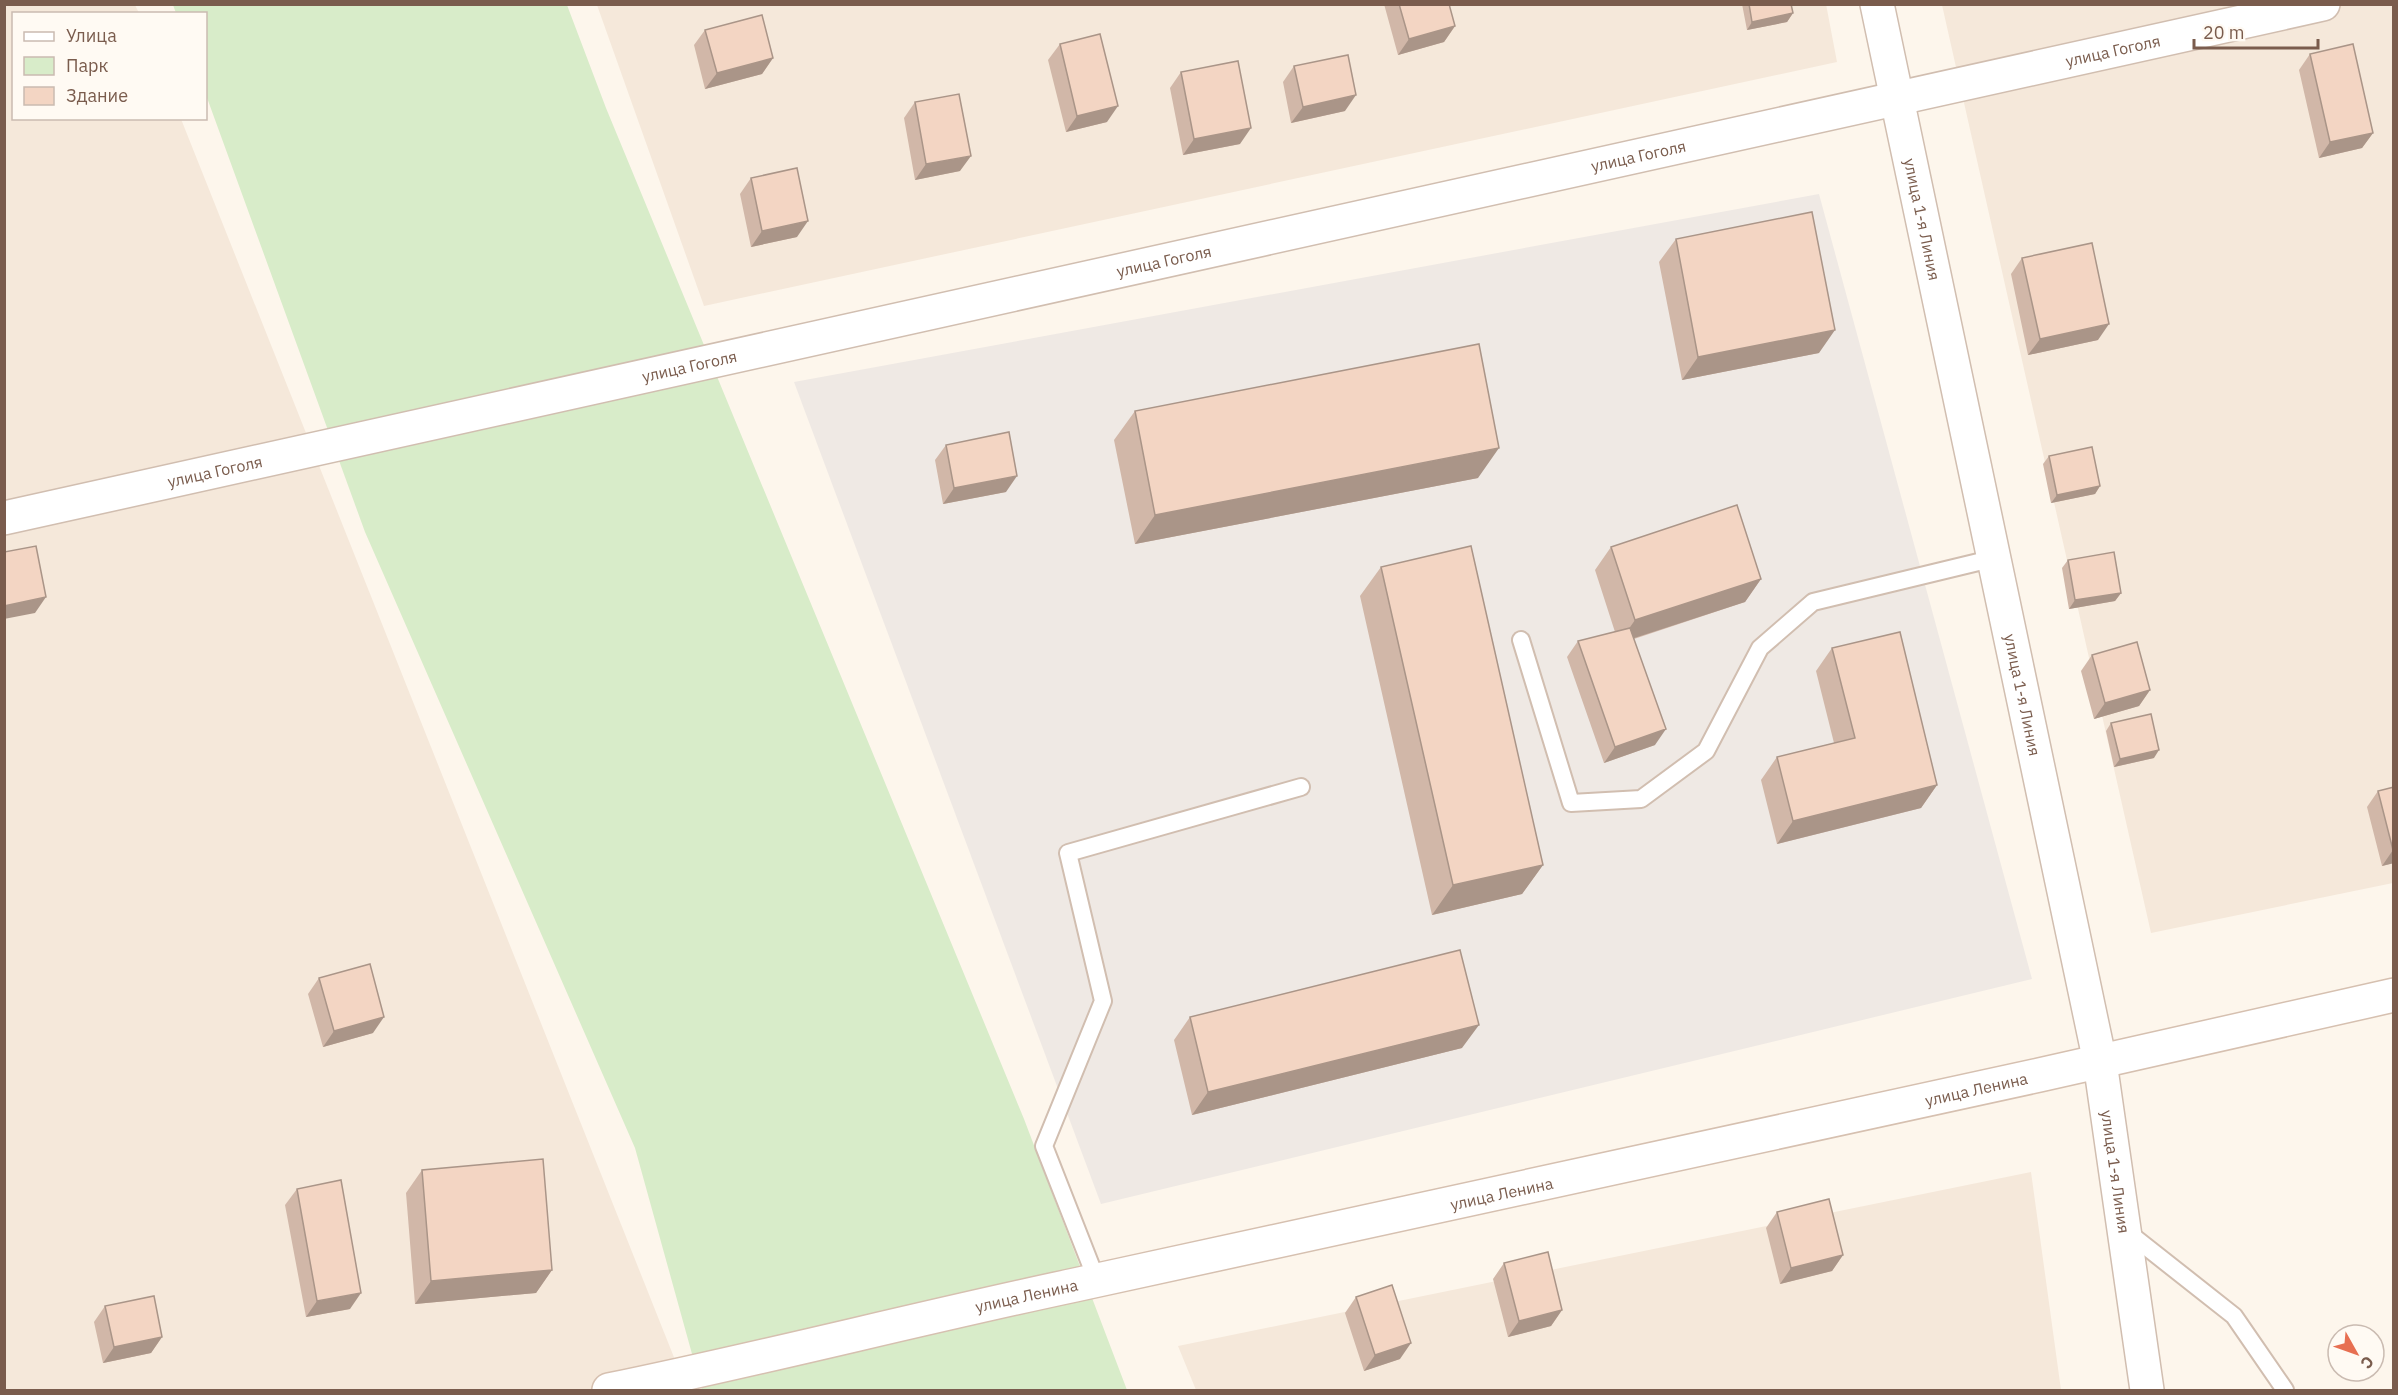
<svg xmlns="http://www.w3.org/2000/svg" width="2398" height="1395" font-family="'IBM Plex Sans',sans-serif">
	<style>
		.residential { fill: #f5e8da }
		.industrial { fill: #efe9e4 }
		.green { fill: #d8ecc9 }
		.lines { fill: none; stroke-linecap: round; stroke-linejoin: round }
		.lane-casing { stroke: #d1beb0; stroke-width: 20 }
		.street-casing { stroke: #d1beb0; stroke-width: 36 }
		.secondary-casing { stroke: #d6c0b0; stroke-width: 36 }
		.lane { stroke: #fff; stroke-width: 16 }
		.street { stroke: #fff; stroke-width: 33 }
		.secondary { stroke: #fff; stroke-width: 33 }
		.wall { fill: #d1b7a8 }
		.shaded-wall { fill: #aa9588 }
		.building { fill: #f3d5c3; stroke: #aa9588; stroke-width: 1.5 }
		.labels { text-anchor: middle; stroke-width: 5; stroke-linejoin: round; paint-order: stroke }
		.street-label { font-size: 16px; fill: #7a5c4d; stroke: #fffaf3 }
	</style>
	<rect width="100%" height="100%" fill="#fdf6ec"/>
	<path class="residential" d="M 1826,4 L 1837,62 L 704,306 L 597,5 Z
		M 5,5 L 135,5 L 139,13 L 14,14 L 14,118 L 181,119 L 687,1390 L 5,1390 Z
		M 1942,5 L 2393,5 L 2393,883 L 2151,933 Z
		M 2031,1172 L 2061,1390 L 1196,1390 L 1178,1346 Z"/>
	<path class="industrial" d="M 1819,194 L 2032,979 L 1101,1204 L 794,382 Z"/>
	<path class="green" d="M 173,5 L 567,5 L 606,108 L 1024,1119 L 1127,1390 L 702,1390 L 635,1148 L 365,532 L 206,95 L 206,14 L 176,13 Z"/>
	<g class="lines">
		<defs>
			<path id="lane" d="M 1521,640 L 1571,803 L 1641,799 L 1706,751 L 1760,648 L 1813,602 L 1995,558
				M 2125,1230 L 2234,1316 L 2285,1390
				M 1097,1281 L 1044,1146 L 1103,1001 L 1068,853 L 1301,787"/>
			<g id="street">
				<path id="s1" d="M 1877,4 L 2100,1062 L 2147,1390"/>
				<path id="s2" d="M 4,518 L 2323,4"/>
			</g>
			<g id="secondary">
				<path id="s3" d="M 609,1390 C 765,1358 919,1318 1075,1285 C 1515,1192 1955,1095 2394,995"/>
			</g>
		</defs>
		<use href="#lane" class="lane-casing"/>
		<use href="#street" class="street-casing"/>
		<use href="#secondary" class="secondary-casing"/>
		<use href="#lane" class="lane"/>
		<use href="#street" class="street"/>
		<use href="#secondary" class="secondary"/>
	</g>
	<path class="wall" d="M 1384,4 L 1449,4 L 1455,26 L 1444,42 L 1398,55 Z
		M 1742,4 L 1791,4 L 1793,13 L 1787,22 L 1747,30 Z
		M 705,30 L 773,58 L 762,74 L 705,89 L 694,45 Z
		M 1060,44 L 1107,122 L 1066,132 L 1048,60 Z
		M 2310,54 L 2373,133 L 2362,148 L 2319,158 L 2299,70 Z
		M 1294,66 L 1345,111 L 1291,123 L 1283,82 Z
		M 1181,72 L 1240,144 L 1183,155 L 1170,88 Z
		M 915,102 L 960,171 L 915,180 L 904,118 Z
		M 751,178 L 797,237 L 751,247 L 740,194 Z
		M 1676,239 L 1819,353 L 1682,380 L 1659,262 Z
		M 2022,258 L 2098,340 L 2028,355 L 2011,274 Z
		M 1135,411 L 1478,478 L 1135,544 L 1114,440 Z
		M 946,445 L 1006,492 L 943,504 L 935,460 Z
		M 2049,456 L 2100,486 L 2095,494 L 2051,503 L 2043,464 Z
		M 1611,547 L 1761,579 L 1745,602 L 1634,639 L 1655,745 L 1604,763 L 1567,657 L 1578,641 L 1615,632 L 1595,570 Z
		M 2068,560 L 2121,593 L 2115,601 L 2069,609 L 2062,568 Z
		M 1381,567 L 1543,865 L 1522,894 L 1432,915 L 1360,596 Z
		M 1832,648 L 1937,785 L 1921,808 L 1777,844 L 1761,780 L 1777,757 L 1834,743 L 1816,671 Z
		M 2092,655 L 2150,690 L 2139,706 L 2094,719 L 2081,671 Z
		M 2111,723 L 2154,758 L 2114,767 L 2106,731 Z
		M 2394,787 L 2394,863 L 2382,866 L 2367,807 L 2378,791 Z
		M 319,978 L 373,1033 L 323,1047 L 308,994 Z
		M 1190,1017 L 1462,1048 L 1192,1115 L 1174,1040 Z
		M 422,1170 L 552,1270 L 536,1293 L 415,1304 L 406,1193 Z
		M 297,1189 L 350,1309 L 306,1317 L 285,1205 Z
		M 1777,1212 L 1843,1255 L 1832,1271 L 1780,1284 L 1766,1228 Z
		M 1504,1263 L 1562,1310 L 1551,1326 L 1508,1337 L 1493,1279 Z
		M 1356,1297 L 1400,1359 L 1364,1371 L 1345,1313 Z
		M 105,1306 L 162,1337 L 151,1353 L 103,1363 L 94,1322 Z"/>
	<path class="shaded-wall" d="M 1793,13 L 1787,22 L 1747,30 L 1752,22 Z
		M 1455,26 L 1444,42 L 1398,55 L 1409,39 Z
		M 773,58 L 762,74 L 705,89 L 717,73 Z
		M 1356,95 L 1345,111 L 1291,123 L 1303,107 Z
		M 1118,106 L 1107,122 L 1066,132 L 1077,116 Z
		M 1251,128 L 1240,144 L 1183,155 L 1194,139 Z
		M 2373,133 L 2362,148 L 2319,158 L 2330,142 Z
		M 971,156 L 960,171 L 915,180 L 926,164 Z
		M 808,221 L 797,237 L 751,247 L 762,231 Z
		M 2109,324 L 2098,340 L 2028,355 L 2040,339 Z
		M 1835,330 L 1819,353 L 1682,380 L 1698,357 Z
		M 1499,448 L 1478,478 L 1135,544 L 1155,515 Z
		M 1017,476 L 1006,492 L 943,504 L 954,488 Z
		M 2100,486 L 2095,494 L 2051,503 L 2057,495 Z
		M 1761,579 L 1745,602 L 1619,643 L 1635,620 Z
		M 2121,593 L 2115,601 L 2069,609 L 2075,600 Z
		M 46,597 L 35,613 L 4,619 L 4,606 Z
		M 2150,690 L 2139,706 L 2094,719 L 2105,703 Z
		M 1666,729 L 1655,745 L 1604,763 L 1615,747 Z
		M 2159,750 L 2154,758 L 2114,767 L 2120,759 Z
		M 1937,785 L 1921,808 L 1777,844 L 1793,821 Z
		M 2393,850 L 2394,863 L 2382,866 Z
		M 1543,865 L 1522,894 L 1432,915 L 1453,885 Z
		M 384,1017 L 373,1033 L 323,1047 L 334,1031 Z
		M 1479,1025 L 1462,1048 L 1192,1115 L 1208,1092 Z
		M 1843,1255 L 1832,1271 L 1780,1284 L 1791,1268 Z
		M 552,1270 L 536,1293 L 415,1304 L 431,1281 Z
		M 361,1293 L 350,1309 L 306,1317 L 317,1301 Z
		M 1562,1310 L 1551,1326 L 1508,1337 L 1519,1321 Z
		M 162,1337 L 151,1353 L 103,1363 L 114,1347 Z
		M 1411,1343 L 1400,1359 L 1364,1371 L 1375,1355 Z"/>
	<path class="building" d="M 1399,4 L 1449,4 L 1455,26 L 1409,39 Z
		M 1749,4 L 1791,4 L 1793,13 L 1752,22 Z
		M 762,15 L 773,58 L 717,73 L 705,30 Z
		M 1100,34 L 1118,106 L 1077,116 L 1060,44 Z
		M 2353,44 L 2373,133 L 2330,142 L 2310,54 Z
		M 1348,55 L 1356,95 L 1303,107 L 1294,66 Z
		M 1238,61 L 1251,128 L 1194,139 L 1181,72 Z
		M 959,94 L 971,156 L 926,164 L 915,102 Z
		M 797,168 L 808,221 L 762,231 L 751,178 Z
		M 1812,212 L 1835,330 L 1698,357 L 1676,239 Z
		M 2092,243 L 2109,324 L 2040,339 L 2022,258 Z
		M 1479,344 L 1499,448 L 1155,515 L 1135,411 Z
		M 1009,432 L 1017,476 L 954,488 L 946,445 Z
		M 2092,447 L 2100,486 L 2057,495 L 2049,456 Z
		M 1737,505 L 1761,579 L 1635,620 L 1611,547 Z
		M 36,546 L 46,597 L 4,606 L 4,552 Z
		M 1471,546 L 1543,865 L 1453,885 L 1381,567 Z
		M 2114,552 L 2121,593 L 2075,600 L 2068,560 Z
		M 1630,628 L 1666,729 L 1615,747 L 1578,641 Z
		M 1900,632 L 1937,785 L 1793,821 L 1777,757 L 1855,738 L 1832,648 Z
		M 2137,642 L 2150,690 L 2105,703 L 2092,655 Z
		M 2151,714 L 2159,750 L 2120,759 L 2111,723 Z
		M 2394,787 L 2394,850 L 2393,850 L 2378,791 Z
		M 1460,950 L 1479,1025 L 1208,1092 L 1190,1017 Z
		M 370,964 L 384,1017 L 334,1031 L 319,978 Z
		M 543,1159 L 552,1270 L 431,1281 L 422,1170 Z
		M 341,1180 L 361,1293 L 317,1301 L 297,1189 Z
		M 1829,1199 L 1843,1255 L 1791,1268 L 1777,1212 Z
		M 1548,1252 L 1562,1310 L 1519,1321 L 1504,1263 Z
		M 1392,1285 L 1411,1343 L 1375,1355 L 1356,1297 Z
		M 154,1296 L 162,1337 L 114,1347 L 105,1306 Z"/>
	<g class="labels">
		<g class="street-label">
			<text dy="6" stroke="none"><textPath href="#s2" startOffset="2160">улица Гоголя</textPath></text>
			<text dy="6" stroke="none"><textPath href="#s2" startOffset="1674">улица Гоголя</textPath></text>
			<text dy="6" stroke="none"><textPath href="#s1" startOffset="220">улица 1-я Линия</textPath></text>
			<text dy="6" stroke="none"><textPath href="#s2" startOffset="1188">улица Гоголя</textPath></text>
			<text dy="6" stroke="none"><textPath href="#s2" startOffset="702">улица Гоголя</textPath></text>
			<text dy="6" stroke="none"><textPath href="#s2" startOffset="216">улица Гоголя</textPath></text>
			<text dy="6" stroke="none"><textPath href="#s1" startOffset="706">улица 1-я Линия</textPath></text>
			<text dy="6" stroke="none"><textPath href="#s3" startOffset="1400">улица Ленина</textPath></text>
			<text dy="6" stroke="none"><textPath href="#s1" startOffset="1192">улица 1-я Линия</textPath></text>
			<text dy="6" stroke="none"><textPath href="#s3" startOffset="914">улица Ленина</textPath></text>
			<text dy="6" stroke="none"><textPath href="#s3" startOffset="428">улица Ленина</textPath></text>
		</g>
	</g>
	<rect width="2398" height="1395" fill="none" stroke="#7a5c4d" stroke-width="12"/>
	<rect x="12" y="12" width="195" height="108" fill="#fffaf3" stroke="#cabbb1" stroke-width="1.5"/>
	<rect x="24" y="32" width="30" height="9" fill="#ffffff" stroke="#cabbb1" stroke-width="1.5"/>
	<text x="66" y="42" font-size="18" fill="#7a5c4d">Улица</text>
	<rect x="24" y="57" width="30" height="18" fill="#d8ecc9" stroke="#cabbb1" stroke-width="1.5"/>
	<text x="66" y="72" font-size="18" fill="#7a5c4d">Парк</text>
	<rect x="24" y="87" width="30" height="18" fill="#f3d5c3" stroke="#cabbb1" stroke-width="1.5"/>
	<text x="66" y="102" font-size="18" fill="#7a5c4d">Здание</text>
	<g transform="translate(2356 1353) rotate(130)"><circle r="28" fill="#fffaf3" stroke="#cabbb1" stroke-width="1.5"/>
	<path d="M0-4.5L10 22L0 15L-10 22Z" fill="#e76f51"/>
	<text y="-9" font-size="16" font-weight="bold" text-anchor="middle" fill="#7a5c4d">С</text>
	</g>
	<path d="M2194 39v9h124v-9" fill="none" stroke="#7a5c4d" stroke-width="3"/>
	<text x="2203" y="39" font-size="18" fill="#7a5c4d" stroke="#fffaf3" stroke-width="4.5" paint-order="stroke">20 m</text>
</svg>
